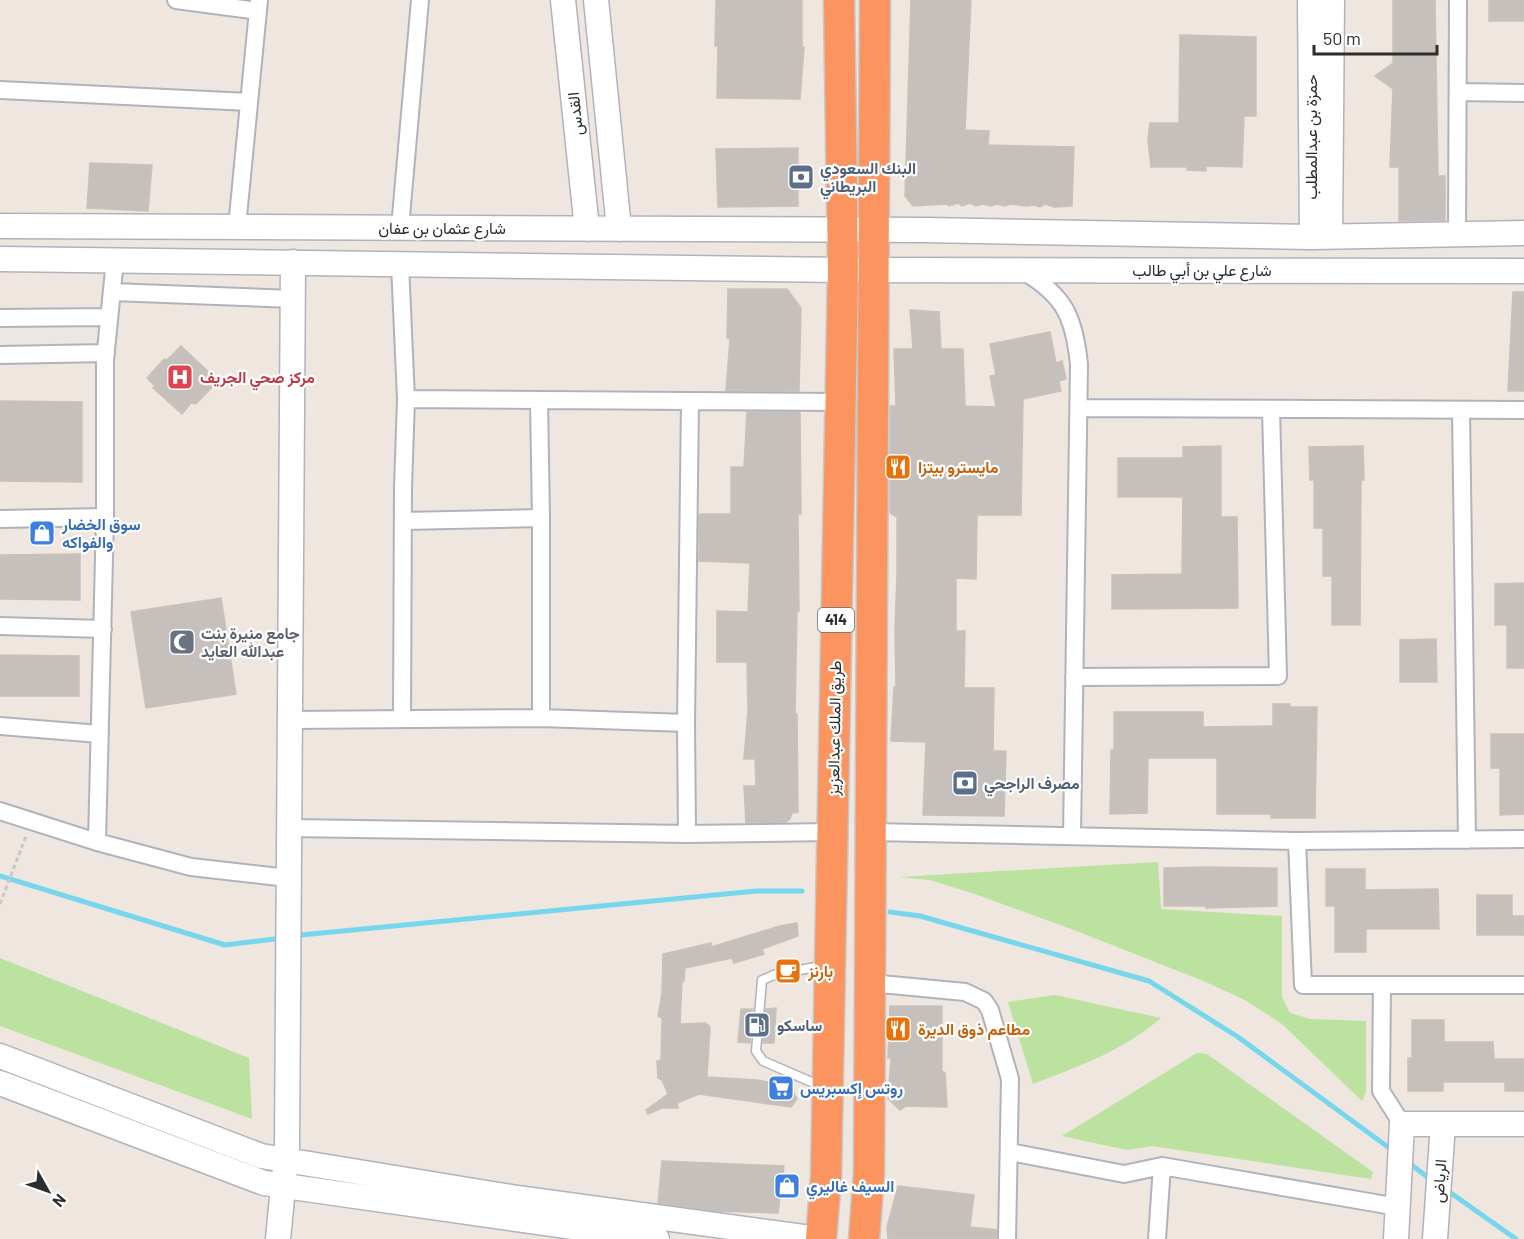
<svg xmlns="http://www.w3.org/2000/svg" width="1524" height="1239" font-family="Barlow,Vazirmatn,sans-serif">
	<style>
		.green { fill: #bbe29e }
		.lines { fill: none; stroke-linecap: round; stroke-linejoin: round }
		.stream { stroke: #76d7ec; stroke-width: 5 }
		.building { fill: #c6c0bc; stroke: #c9c2b9; stroke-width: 1.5 }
		.lane-casing { stroke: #b0b3bc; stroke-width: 11 }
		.street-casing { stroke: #b0b3bc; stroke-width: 20 }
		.secondary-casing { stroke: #b0b3bc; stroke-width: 27 }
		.highway-casing { stroke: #c8c8c8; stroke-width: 33 }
		.path { stroke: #c8c8c8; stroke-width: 3; stroke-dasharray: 4.5 3; stroke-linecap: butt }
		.lane { stroke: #fff; stroke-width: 8 }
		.street { stroke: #fff; stroke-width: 16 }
		.secondary { stroke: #fff; stroke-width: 24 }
		.highway { stroke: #fb945e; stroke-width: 30 }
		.labels { text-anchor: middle; stroke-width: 4.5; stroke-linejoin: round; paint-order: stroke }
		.shield { fill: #fff; stroke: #6c6c6c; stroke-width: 1.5 }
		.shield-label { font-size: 15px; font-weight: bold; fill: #2d2d2d }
		.street-label { font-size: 16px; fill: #2d2d2d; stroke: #fff }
		.service-label { font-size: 16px; font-weight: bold; fill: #4e5e75; stroke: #fff; text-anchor: start }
		.health-label { font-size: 16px; font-weight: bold; fill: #be3a42; stroke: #fff; text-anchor: start }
		.food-label { font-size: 16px; font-weight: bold; fill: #c56008; stroke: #fff; text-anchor: start }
		.shop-label { font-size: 16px; font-weight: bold; fill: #366cbe; stroke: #fff; text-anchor: start }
		.worship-label { font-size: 16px; font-weight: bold; fill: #5b616d; stroke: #fff; text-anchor: start }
	</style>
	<rect width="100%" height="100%" fill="#eee6df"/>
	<path class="green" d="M 1158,862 L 1161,909 L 1282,916 L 1282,997 L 1290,1013 L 1310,1019 L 1366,1021 L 1366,1092 L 1362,1101 L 1282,1024 L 1245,1000 L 1206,982 L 1074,930 L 975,894 L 930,880 L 899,877 Z
		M 0,958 L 249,1058 L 252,1119 L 0,1026 Z
		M 1055,995 L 1161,1018 C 1124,1050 1078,1067 1033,1084 L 1008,1002 Z
		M 1197,1053 L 1207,1054 L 1373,1172 L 1371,1179 L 1152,1146 L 1127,1150 L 1062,1136 Z"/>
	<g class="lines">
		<path class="stream" d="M 0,876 L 225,945 L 275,939
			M 890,912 L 920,916 L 1149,981 L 1238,1037 L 1392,1150
			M 301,935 L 756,891 L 802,891
			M 1409,1163 L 1430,1179
			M 1448,1191 L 1516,1239"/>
	</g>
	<path class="building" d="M 716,0 L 802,0 L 802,47 L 804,47 L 800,99 L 717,98 L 718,46 L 715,46 Z
		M 911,0 L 971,0 L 965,130 L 989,131 L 988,145 L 1074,147 L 1072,206 L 1054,207 L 1045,204 L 1040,207 L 1034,205 L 1027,206 L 1010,204 L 1005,206 L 997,204 L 991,206 L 983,204 L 976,206 L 970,203 L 962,206 L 958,203 L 949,206 L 946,204 L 913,206 L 905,196 Z
		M 1393,0 L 1435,0 L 1438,176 L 1445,176 L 1445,220 L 1399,221 L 1399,167 L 1390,167 L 1393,89 L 1375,76 L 1393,63 Z
		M 1489,0 L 1524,0 L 1524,21 L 1489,21 Z
		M 1180,35 L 1256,37 L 1256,116 L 1244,116 L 1242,167 L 1206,166 L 1206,171 L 1187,170 L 1187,167 L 1151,167 L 1148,139 L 1150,123 L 1179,123 Z
		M 798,148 L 798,206 L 718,207 L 716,149 Z
		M 90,163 L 152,165 L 148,211 L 87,208 Z
		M 728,289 L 787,289 L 801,308 L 799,391 L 726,391 L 730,339 L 727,338 Z
		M 1513,292 L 1524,292 L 1524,391 L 1508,391 Z
		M 910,310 L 939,312 L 941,349 L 963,349 L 965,406 L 996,407 L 990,376 L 996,375 L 990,344 L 1050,332 L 1056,363 L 1062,361 L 1066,379 L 1059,381 L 1061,391 L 1023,399 L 1021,515 L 977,515 L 976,579 L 956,578 L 956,631 L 965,631 L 964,688 L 994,688 L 993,751 L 1006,751 L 1004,816 L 923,815 L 926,742 L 891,741 L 894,687 L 896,687 L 895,629 L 897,575 L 897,517 L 890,513 L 890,406 L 896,406 L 894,349 L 913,349 Z
		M 181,346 L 215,378 L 210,384 L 213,386 L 196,404 L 191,403 L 182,414 L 153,388 L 155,386 L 147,378 L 164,359 L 167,360 Z
		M 0,401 L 82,402 L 82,482 L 0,481 Z
		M 747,412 L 799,412 L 800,414 L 801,514 L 798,514 L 799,611 L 797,611 L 795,714 L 797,714 L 798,812 L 792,813 L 790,819 L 786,822 L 746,823 L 744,786 L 756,786 L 755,759 L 744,759 L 748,711 L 747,662 L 717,662 L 717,611 L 748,612 L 750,563 L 699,561 L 699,514 L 731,514 L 731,467 L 744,467 Z
		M 1221,446 L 1221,517 L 1237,517 L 1238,608 L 1112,609 L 1112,575 L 1182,574 L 1183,497 L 1118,497 L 1118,458 L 1183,458 L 1183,447 Z
		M 1363,446 L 1364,480 L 1361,480 L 1360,625 L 1332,625 L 1332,576 L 1323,576 L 1323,528 L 1314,528 L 1314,480 L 1310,480 L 1309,447 Z
		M 80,554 L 80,600 L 0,599 L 0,555 Z
		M 1524,583 L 1524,668 L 1507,668 L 1507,625 L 1495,625 L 1495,584 Z
		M 221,598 L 236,694 L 146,708 L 131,612 Z
		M 1436,639 L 1437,682 L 1400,682 L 1400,640 Z
		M 0,655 L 79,656 L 79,696 L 0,696 Z
		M 1273,704 L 1290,704 L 1290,707 L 1317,707 L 1315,818 L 1271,818 L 1271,814 L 1217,814 L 1217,758 L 1148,758 L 1147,813 L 1110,814 L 1111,750 L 1114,750 L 1114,712 L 1203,712 L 1203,727 L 1273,726 Z
		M 1491,734 L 1524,734 L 1524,814 L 1500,815 L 1500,768 L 1491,768 Z
		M 1206,867 L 1277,868 L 1277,906 L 1206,908 L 1206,906 L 1164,906 L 1164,868 Z
		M 1326,869 L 1365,869 L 1365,890 L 1438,889 L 1439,929 L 1366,929 L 1366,952 L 1335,952 L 1335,906 L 1326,906 Z
		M 1477,895 L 1512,895 L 1512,916 L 1524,916 L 1524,935 L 1477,935 Z
		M 797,923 L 798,936 L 762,949 L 764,954 L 734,963 L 732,958 L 685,968 L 684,981 L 682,982 L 680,1024 L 706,1023 L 710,1027 L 707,1077 L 757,1080 L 784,1085 L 793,1092 L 797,1099 L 791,1107 L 699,1094 L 677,1103 L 678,1108 L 662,1108 L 648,1114 L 646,1110 L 668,1094 L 662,1080 L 658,1078 L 657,1061 L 661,1060 L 662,1018 L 658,1016 L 662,993 L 663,954 L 711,943 L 711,947 L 780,926 Z
		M 890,1006 L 942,1006 L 942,1071 L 945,1073 L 947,1107 L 906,1106 L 900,1110 L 888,1099 L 891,1058 L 888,1058 Z
		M 776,1008 L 774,1043 L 763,1043 L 766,1009 Z
		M 741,1009 L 753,1009 L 750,1043 L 738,1042 Z
		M 1412,1020 L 1444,1020 L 1444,1042 L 1493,1042 L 1494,1059 L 1524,1059 L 1524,1091 L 1505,1091 L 1505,1082 L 1443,1082 L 1443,1091 L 1408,1091 L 1408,1058 L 1412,1058 Z
		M 662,1161 L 784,1166 L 778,1213 L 714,1211 L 658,1203 Z
		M 898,1186 L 974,1195 L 970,1227 L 997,1230 L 996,1239 L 888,1239 L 887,1227 Z"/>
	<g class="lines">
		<defs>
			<path id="lane" d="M 823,1087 L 763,1061 L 756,1051 L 762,980 L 774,975 L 826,965"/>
			<path id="street" d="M 176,0 L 258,11
				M 0,90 L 249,102
				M 1458,92 L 1524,93
				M 237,227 L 259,0
				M 400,228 L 420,0
				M 1457,233 L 1458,0
				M 400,264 L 406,399 L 403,488 L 402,719
				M 1023,271 C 1065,296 1074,317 1079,364 L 1072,836
				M 112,292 L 293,299
				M 0,318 L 109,317
				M 0,355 L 106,353
				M 406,399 L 840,402
				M 539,401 L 541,518 L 541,718
				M 1079,408 L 1524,410
				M 1461,410 L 1467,840
				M 0,519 L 105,517
				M 403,521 L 541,518
				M 0,626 L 103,629
				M 1074,677 L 1278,676 L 1271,409
				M 289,720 L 541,718 L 686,723
				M 0,726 L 100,734
				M 0,811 L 97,842 L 191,867 L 288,878
				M 289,828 L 687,834 L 832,832
				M 871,832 L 1297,841 L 1524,839
				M 687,834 L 686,723 L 690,401
				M 1297,841 L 1303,985 L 1524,985
				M 97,842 L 105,517 L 105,360 L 115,260
				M 870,983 L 965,992 L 984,1001 L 990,1010 L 1010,1079 L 1007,1239
				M 1382,985 L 1381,1091 L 1402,1124
				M 1010,1152 L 1124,1174 L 1162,1166 L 1398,1207
				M 1157,1239 L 1162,1166"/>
			<path id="secondary" d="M 563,0 L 587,229
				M 596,0 L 619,229
				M 1310,0 L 1312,237
				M 0,226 L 926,230 L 1312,237 L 1524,233
				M 1330,236 L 1332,0
				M 0,259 L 843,270 L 1524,271
				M 0,1056 L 261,1156 L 517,1198 L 818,1239
				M 0,1083 L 264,1183 L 657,1239
				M 278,1239 L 287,1147 L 293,262
				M 1396,1239 L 1402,1124 L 1524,1124
				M 1435,1239 L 1443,1124"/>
			<path id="highway" d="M 821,1239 L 826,1178 L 843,270 L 839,0
				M 864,1239 L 869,1173 L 875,0"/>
		</defs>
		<use href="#lane" class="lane-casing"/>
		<use href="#street" class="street-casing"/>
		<use href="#secondary" class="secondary-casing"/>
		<use href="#highway" class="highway-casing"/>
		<path class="path" d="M 0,904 L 26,836"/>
		<use href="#lane" class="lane"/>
		<use href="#street" class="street"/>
		<use href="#secondary" class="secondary"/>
		<use href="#highway" class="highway"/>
	</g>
	<defs>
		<symbol id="bank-square" viewBox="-11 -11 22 22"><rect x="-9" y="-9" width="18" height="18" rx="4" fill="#5c6f8a" stroke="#fff"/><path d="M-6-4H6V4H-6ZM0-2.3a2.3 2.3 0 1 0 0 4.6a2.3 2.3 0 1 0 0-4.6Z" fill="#fff"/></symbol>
		<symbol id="hospital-square" viewBox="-11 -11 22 22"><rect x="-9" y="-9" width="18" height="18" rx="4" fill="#e0444e" stroke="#fff"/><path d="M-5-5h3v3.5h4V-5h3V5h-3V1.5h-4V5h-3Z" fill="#fff"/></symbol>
		<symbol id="restaurant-square" viewBox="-11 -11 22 22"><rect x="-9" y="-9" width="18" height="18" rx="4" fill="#e8710a" stroke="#fff"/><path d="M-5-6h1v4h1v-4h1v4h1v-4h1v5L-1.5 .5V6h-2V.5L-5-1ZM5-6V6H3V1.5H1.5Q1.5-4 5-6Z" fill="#fff"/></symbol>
		<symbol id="shop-square" viewBox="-11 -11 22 22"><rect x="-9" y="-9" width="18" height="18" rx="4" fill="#3f7fe0" stroke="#fff"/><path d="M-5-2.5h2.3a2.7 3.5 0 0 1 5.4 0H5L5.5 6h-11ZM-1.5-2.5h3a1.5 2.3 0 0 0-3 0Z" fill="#fff"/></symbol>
		<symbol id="mosque-square" viewBox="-11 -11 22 22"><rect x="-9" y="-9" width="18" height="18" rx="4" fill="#6b7280" stroke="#fff"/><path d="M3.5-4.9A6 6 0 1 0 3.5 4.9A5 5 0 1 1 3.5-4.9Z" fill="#fff"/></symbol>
		<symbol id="cafe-square" viewBox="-11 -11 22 22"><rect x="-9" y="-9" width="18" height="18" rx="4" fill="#e8710a" stroke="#fff"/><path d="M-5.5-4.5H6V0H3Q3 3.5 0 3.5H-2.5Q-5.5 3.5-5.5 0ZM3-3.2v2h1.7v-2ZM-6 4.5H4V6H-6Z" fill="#fff"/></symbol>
		<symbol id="fuel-square" viewBox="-11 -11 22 22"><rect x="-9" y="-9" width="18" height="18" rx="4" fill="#5c6f8a" stroke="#fff"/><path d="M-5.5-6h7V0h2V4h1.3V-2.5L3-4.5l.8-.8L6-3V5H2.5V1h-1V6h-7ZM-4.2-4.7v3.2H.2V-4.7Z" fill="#fff"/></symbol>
		<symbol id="supermarket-square" viewBox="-11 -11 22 22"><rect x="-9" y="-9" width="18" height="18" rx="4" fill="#3f7fe0" stroke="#fff"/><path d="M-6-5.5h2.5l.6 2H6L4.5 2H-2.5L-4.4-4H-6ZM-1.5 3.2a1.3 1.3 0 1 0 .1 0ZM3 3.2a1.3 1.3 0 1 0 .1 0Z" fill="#fff"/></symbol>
	</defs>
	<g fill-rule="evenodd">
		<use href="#bank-square" x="786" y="162" width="30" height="30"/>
		<use href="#hospital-square" x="165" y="362" width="30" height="30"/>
		<use href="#restaurant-square" x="883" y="452" width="30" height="30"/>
		<use href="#shop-square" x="27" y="518" width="30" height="30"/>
		<use href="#mosque-square" x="167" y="627" width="30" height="30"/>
		<use href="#bank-square" x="950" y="768" width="30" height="30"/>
		<use href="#cafe-square" x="773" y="956" width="30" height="30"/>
		<use href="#fuel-square" x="742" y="1010" width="30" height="30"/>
		<use href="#restaurant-square" x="883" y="1014" width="30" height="30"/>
		<use href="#supermarket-square" x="766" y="1073" width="30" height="30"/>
		<use href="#shop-square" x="772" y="1171" width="30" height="30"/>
	</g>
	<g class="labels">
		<rect class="shield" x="818" y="608" width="36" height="24" rx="4.5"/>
		<g class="shield-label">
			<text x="836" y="625">414</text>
		</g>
		<g class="street-label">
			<text transform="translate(575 114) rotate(-96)" y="6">القدس</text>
			<text transform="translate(1311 137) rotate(-90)" y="6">حمزة بن عبدالمطلب</text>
			<text x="442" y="234">شارع عثمان بن عفان</text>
			<text x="1202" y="276">شارع علي بن أبي طالب</text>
			<text transform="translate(834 728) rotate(-89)" y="6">طريق الملك عبدالعزيز</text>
			<text transform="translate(1439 1181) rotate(-86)" y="6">الرياض</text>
		</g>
		<g class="service-label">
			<text x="820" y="174">البنك السعودي<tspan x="820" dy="18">البريطاني</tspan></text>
			<text x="984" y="789">مصرف الراجحي</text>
			<text x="777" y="1031">ساسكو</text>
		</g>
		<g class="health-label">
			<text x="200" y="383">مركز صحي الجريف</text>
		</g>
		<g class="food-label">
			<text x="918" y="473">مايسترو بيتزا</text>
			<text x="808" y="977">بارنز</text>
			<text x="918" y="1035">مطاعم ذوق الديرة</text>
		</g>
		<g class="shop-label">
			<text x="62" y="530">سوق الخضار<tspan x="62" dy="18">والفواكه</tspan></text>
			<text x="800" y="1094">روتس إكسبريس</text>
			<text x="806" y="1192">السيف غاليري</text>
		</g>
		<g class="worship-label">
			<text x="201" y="639">جامع منيرة بنت<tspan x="201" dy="18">عبدالله العايد</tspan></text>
		</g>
	</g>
	<g transform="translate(48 1191) rotate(130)" stroke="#ffffff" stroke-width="4.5" paint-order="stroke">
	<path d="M0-4.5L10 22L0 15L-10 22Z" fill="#2d2d2d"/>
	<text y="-9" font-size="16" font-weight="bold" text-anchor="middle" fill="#2d2d2d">N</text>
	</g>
	<path d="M1314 45v9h123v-9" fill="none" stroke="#2d2d2d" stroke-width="3"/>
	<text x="1323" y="45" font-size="18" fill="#2d2d2d" stroke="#ffffff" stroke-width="4.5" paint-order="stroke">50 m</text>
</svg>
